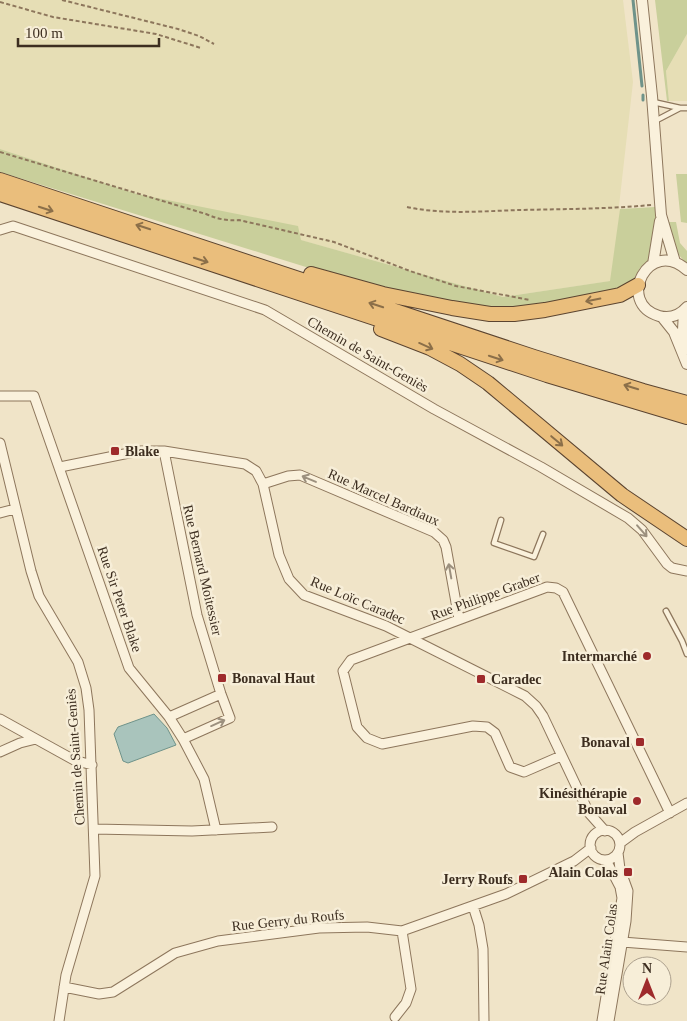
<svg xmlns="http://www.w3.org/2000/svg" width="687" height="1021" font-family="Georgia,serif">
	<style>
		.farmland { fill: #e6deb5 }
		.green { fill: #c9cf9b }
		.water { fill: #a9c4bc; stroke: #6f938a }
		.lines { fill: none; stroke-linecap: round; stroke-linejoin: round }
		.stream { stroke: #6f938a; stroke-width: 3 }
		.service-casing { stroke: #8d765c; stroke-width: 7 }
		.minor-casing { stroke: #8d765c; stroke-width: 11 }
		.tertiary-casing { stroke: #8d765c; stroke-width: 12 }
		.trunk-casing { stroke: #5b4430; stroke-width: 16 }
		.path { stroke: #8d765c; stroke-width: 2; stroke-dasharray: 4 2.5; stroke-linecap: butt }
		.service { stroke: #faf1dc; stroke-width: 4.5 }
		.minor { stroke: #faf1dc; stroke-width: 9 }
		.tertiary { stroke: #faf1dc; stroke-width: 10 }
		.trunk { stroke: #eabe7c; stroke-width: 14 }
		.oneway { stroke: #8b6f49 }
		.oneway2 { stroke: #9c907e }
		.poi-dot { fill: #9e2a2b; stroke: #f7eed8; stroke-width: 2 }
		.labels { text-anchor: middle; stroke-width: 5; stroke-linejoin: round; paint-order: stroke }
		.street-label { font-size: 14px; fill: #3d2e20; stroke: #f7eed8 }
		.poi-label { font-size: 14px; font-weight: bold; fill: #3d2e20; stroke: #f7eed8; text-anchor: end }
	</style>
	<rect width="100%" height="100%" fill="#f0e4c8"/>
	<path class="farmland" d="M 0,0 L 623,0 L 633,82 L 619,206 L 620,211 L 611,281 L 503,297 L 137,194 L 0,149 Z
		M 687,34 L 687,101 L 669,101 L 666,71 Z"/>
	<path class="green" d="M 655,0 L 687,0 L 687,34 L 666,71 L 669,101 L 667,101 Z
		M 0,149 L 137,194 L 298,226 L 301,240 L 503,297 L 610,281 L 620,209 L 655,207 L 656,218 L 650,259 L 640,268 L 630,286 L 623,290 L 510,311 L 380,290 L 0,172 Z
		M 676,174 L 687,174 L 687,223 L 681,222 Z
		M 668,222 L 676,222 L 680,243 L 687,251 L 687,264 L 677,253 Z"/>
	<path class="water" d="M 154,714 L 167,728 L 176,745 L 128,763 L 123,761 L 114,734 L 118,727 Z"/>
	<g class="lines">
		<path class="stream" d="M 633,0 L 642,86
			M 643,100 L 643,95"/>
		<defs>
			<path id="service" d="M 653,102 L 680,108
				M 655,121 L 680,108 L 687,108
				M 501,520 L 494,543 L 534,557 L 543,534
				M 666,611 L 682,641 L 687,654"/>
			<path id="minor" d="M 0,230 L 13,226 L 265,310 L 434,409 L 541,467 L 628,518 L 642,530 L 667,564 L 672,568 L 687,571
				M 0,396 L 34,396 L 129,668 L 169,717 L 183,739 L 204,779 L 216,830
				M 0,443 L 31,571 L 39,596 L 78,662 L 86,688 L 89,710 L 95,876 L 66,975 L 59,1021
				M 164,451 L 197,615 L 221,694 L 230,718 L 183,739
				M 60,467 L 139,451 L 164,451 L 245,464 L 256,471 L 263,484 L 279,555 L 289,579 L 304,595 L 386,626 L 525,696 L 536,706 L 543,716 L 589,813 L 605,831
				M 263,484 L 288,476 L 300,475 L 434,532 L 443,540 L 446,547 L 459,619
				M 0,513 L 15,509
				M 169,717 L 221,694
				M 0,719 L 36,739
				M 0,752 L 20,743 L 36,739 L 74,760 L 92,765
				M 561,756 L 524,772 L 510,767 L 495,733 L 487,727 L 473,726 L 382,744 L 367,738 L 357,727 L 343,671 L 351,660 L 547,587 L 556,588 L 563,592 L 670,813
				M 94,829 L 192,831 L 272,827
				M590 845a15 15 0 1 1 30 0a15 15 0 1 1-30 0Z
				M 620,843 L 635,832 L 687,803
				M 473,906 L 479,925 L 483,949 L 484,1021
				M 622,942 L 687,947
				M 64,987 L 99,994 L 113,992 L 175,953 L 218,941 L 319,928 L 367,927 L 402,931 L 506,894 L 574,861 L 591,848
				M 395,1017 L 406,1003 L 411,989 L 402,931
				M 602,1021 L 622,898 L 620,887 L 606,860
				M 609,1021 L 626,921 L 628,891 L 620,869 L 618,853"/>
			<path id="tertiary" d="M 642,0 L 652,96 L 661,215 L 675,262
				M 653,264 L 660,221
				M 687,270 C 649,236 615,303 659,316 C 670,319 680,315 687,307
				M 684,311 L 683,330 L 684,350
				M 662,317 L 674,332 L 687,364"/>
			<path id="trunk" d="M 0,180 L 534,357 L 643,391 L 687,403
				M 0,194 L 547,375 L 687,417
				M 311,274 L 383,294 L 452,308 L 490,314 L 514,314 L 545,310 L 620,295 L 638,285
				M 381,329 L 430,348 L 460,364 L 488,383 L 622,495 L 687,539"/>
		</defs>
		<use href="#service" class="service-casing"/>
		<use href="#minor" class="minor-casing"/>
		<use href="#tertiary" class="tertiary-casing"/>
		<use href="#trunk" class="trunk-casing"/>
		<path class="path" d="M 62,0 L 178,29 L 199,36 L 214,44
			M 0,2 L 53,17 L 156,34 L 201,48
			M 0,152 L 206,214 C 218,219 226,221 239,220 L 334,242 L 410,271 L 456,286 L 530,300
			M 407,207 C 444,215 483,211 521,210 C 565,209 608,209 651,205"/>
		<use href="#service" class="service"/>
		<use href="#minor" class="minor"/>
		<use href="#tertiary" class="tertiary"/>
		<use href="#trunk" class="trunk"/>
	</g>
	<defs><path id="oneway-shaft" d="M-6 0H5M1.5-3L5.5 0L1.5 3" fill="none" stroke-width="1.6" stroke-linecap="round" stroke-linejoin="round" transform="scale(1.25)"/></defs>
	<g class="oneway">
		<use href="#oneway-shaft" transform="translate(46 209) rotate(18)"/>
		<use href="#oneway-shaft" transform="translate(143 227) rotate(-162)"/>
		<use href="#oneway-shaft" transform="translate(201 260) rotate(18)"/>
		<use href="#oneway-shaft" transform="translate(593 300) rotate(169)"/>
		<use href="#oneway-shaft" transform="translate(376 305) rotate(-162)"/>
		<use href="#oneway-shaft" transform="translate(426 346) rotate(24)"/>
		<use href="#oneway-shaft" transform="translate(496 358) rotate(18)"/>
		<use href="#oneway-shaft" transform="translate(631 387) rotate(-163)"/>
		<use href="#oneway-shaft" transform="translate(557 441) rotate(40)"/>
	</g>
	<g class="oneway2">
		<use href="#oneway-shaft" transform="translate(309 479) rotate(-157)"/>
		<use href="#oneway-shaft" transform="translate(642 531) rotate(49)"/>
		<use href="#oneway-shaft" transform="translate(450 571) rotate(-100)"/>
		<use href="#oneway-shaft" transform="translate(218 723) rotate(-24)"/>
	</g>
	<g class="poi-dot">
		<rect x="110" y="446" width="10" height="10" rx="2.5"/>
		<circle cx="647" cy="656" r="5"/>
		<rect x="217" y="673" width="10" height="10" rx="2.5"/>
		<rect x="476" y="674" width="10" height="10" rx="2.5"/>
		<rect x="635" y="737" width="10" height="10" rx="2.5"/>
		<circle cx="637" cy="801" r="5"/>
		<rect x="623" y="867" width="10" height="10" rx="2.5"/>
		<rect x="518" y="874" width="10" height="10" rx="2.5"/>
	</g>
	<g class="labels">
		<g class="street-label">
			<text transform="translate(368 354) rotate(30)" y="5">Chemin de Saint-Geniès</text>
			<text transform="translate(384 497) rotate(24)" y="5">Rue Marcel Bardiaux</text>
			<text transform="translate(203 570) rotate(77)" y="5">Rue Bernard Moitessier</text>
			<text transform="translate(485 596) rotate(-20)" y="5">Rue Philippe Graber</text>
			<text transform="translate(120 599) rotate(71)" y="5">Rue Sir Peter Blake</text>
			<text transform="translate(358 600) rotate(23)" y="5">Rue Loïc Caradec</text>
			<text transform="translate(75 757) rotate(-94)" y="5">Chemin de Saint-Geniès</text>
			<text transform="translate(288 920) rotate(-6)" y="5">Rue Gerry du Roufs</text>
			<text transform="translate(606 949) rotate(-82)" y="5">Rue Alain Colas</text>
		</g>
		<g class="poi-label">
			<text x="125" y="456" text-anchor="start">Blake</text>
			<text x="637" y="661">Intermarché</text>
			<text x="232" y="683" text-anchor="start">Bonaval Haut</text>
			<text x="491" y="684" text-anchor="start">Caradec</text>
			<text x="630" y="747">Bonaval</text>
			<text x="627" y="798">Kinésithérapie<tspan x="627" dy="16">Bonaval</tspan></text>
			<text x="618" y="877">Alain Colas</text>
			<text x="513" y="884">Jerry Roufs</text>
		</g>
	</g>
	<g transform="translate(647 981)"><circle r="24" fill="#f7eed8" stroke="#ada18e"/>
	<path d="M0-4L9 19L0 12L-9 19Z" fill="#9e2a2b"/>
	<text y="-8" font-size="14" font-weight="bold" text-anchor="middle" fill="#3d2e20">N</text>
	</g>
	<path d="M18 38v8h141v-8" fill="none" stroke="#3d2e20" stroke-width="2.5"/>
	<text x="25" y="38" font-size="15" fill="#3d2e20" stroke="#f7eed8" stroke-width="4" paint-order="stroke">100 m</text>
</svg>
